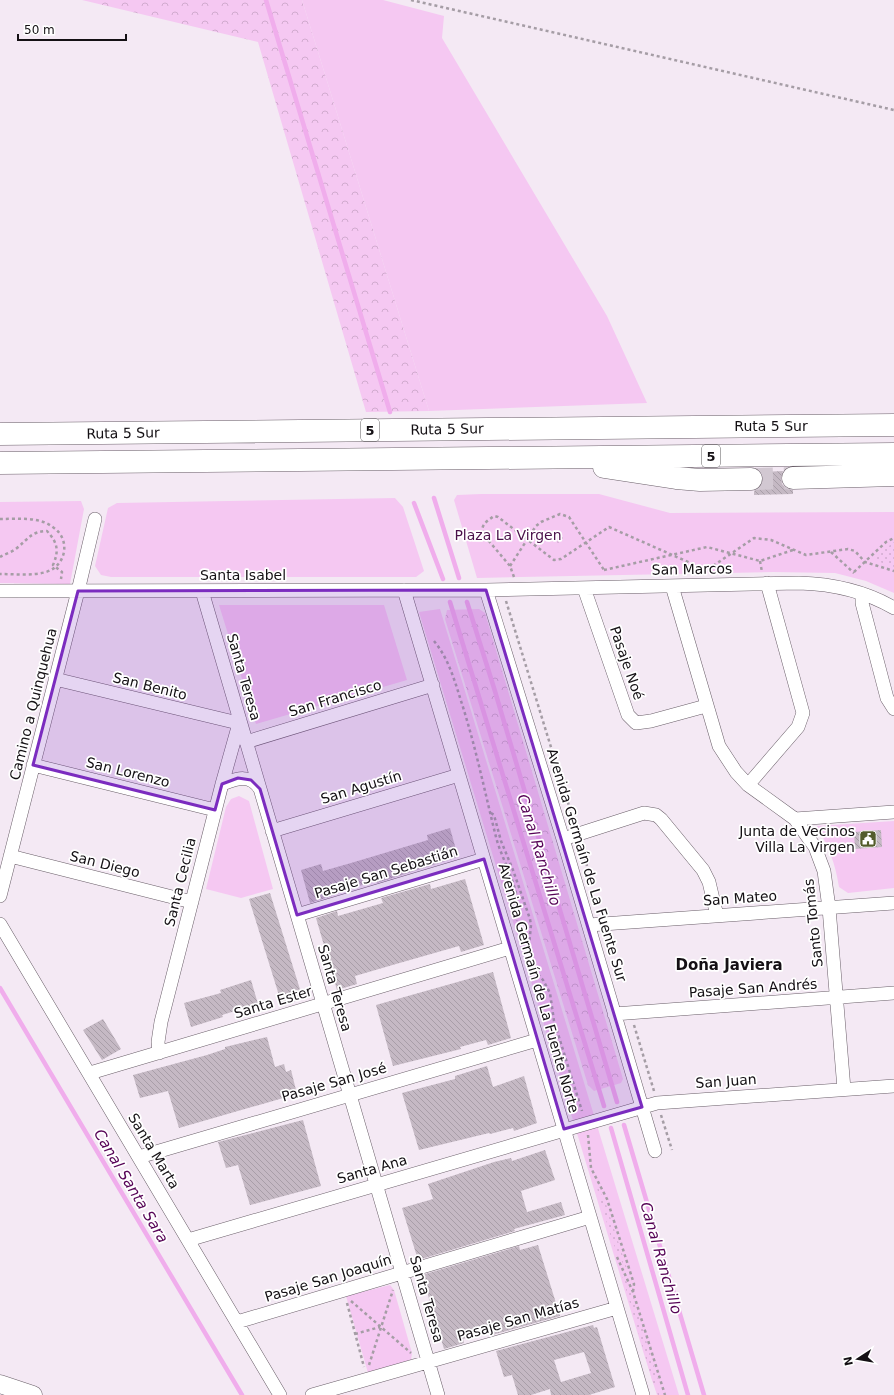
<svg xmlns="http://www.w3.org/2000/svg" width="894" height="1395" font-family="'DejaVu Sans',sans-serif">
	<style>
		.green { fill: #f5c8f2 }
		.forest { fill: url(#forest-crowns) }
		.garden { fill: url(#garden-dots) }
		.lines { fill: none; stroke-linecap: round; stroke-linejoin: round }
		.stream { stroke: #f0adec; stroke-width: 4.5 }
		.building { fill: url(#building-back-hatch); fill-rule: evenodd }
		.highway-tunnel { stroke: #d2c8d2; stroke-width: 22; stroke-dasharray: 22 11; stroke-linecap: butt }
		.street-casing { stroke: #6a5f69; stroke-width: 14 }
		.secondary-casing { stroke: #6a5f69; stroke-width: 19 }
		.highway-casing { stroke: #6a5f69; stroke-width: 23 }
		.path { stroke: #a59da5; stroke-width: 2.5; stroke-dasharray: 3 3; stroke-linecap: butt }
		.street { stroke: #fff; stroke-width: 13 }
		.secondary { stroke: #fff; stroke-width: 18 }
		.highway { stroke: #fff; stroke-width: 22 }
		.marked { fill: #7b2cbf; fill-opacity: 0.2; stroke: #7b2cbf; stroke-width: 3; stroke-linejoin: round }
		.labels { text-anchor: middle; stroke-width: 3.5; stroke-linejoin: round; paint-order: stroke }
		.shield { fill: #fff; stroke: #5a585a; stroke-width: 1 }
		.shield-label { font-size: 13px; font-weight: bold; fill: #141014 }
		.street-label { font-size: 14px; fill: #141014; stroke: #fff }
		.park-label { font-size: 14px; fill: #4a104a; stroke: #fff }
		.poi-label { font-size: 14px; fill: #141014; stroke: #fff; text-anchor: end }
		.water-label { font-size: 15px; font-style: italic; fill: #560356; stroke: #fff }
		.neighbourhood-label { font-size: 15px; font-weight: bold; fill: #141014; stroke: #fff }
	</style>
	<defs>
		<pattern id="forest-crowns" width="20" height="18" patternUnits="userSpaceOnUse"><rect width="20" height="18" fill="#f5c8f2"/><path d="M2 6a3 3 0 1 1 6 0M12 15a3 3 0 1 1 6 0" fill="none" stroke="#d1abcf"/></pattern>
		<pattern id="garden-dots" width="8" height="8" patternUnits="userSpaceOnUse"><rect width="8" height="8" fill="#f5c8f2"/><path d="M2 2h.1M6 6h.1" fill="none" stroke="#d1abcf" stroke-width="1.8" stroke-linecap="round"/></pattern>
		<pattern id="building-back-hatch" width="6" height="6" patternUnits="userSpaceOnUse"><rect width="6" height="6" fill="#c5b9c4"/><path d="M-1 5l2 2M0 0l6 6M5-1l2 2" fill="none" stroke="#a89ea8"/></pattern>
	</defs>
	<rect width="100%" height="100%" fill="#f4e9f4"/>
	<path class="green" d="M 302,0 L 383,0 L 444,16 L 442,38 L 607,316 L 647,403 L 429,411 Z
		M 481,494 L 599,494 L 670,513 L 894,512 L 894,593 L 866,581 L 835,573 L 773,572 L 477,578 L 454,500 L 457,495 Z
		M 395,498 L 403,507 L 424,571 L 416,577 L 111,577 L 101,575 L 95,566 L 108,508 L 117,503 Z
		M 81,501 L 84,509 L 70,584 L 0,583 L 0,502 Z
		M 219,605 L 384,605 L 407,680 L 256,724 Z
		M 440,609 L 679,1395 L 657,1395 L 643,1351 L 419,612 Z
		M 239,796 L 249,801 L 273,889 L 241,898 L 206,889 L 226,807 L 231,799 Z
		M 894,821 L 894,888 L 848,893 L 839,887 C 835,862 829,848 817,826 Z
		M 390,1285 L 394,1290 L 412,1353 L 411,1360 L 368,1373 L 346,1296 Z"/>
	<path class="forest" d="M 82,0 L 302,0 L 429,411 L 366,412 L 258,42 Z
		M 479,609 L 485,613 L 623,1079 L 621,1083 L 594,1091 L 588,1085 L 445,619 L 447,610 Z"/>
	<path class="garden" d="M 557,533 L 564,534 L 567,537 L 562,544 L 553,545 L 548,537 L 550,534 Z
		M 894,542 L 894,567 L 874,560 L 876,556 Z
		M 595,1181 L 606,1204 L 630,1278 L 612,1241 Z
		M 620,1268 L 632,1293 L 659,1383 L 655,1384 L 658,1393 L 662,1393 L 662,1395 L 658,1395 L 652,1380 Z"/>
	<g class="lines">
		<path class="stream" d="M 266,0 L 390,412
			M 434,498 L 459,578
			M 414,503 L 443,579
			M 450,602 L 604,1106
			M 467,602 L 494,688 L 617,1102
			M 0,988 L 242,1395
			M 624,1125 L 704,1395
			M 611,1128 L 688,1395"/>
	</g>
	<path class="building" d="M 783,471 L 781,478 L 782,484 L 787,489 L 793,490 L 793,494 L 754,495 L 754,491 L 762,485 L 763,478 L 761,472 Z
		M 450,828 L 458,857 L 377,883 L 376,881 L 332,894 L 332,896 L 310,903 L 301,870 L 321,864 L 323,871 L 351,863 L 428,840 L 427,835 Z
		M 881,830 L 882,847 L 855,849 L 854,832 Z
		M 465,879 L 484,945 L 461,952 L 459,946 L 396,964 L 355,976 L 357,984 L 337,990 L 316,918 L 337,911 L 338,916 L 383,903 L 381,898 L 430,884 L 431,889 Z
		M 270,893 L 303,999 L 282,1005 L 249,899 Z
		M 493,972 L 511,1038 L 488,1045 L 486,1040 L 460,1047 L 461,1049 L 393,1066 L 376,1005 Z
		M 251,980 L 258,1004 L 222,1015 L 223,1017 L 191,1027 L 184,1003 L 221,993 L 220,990 Z
		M 103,1019 L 121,1049 L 102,1060 L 83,1030 Z
		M 267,1037 L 275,1067 L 284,1064 L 286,1072 L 291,1070 L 297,1094 L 179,1128 L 168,1091 L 140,1098 L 133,1075 L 207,1055 L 225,1049 L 225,1047 Z
		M 487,1066 L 493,1087 L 524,1076 L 537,1123 L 514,1131 L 513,1128 L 490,1134 L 489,1133 L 419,1150 L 402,1093 L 455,1079 L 455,1076 Z
		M 303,1120 L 321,1186 L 250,1205 L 238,1165 L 226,1168 L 218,1142 Z
		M 545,1150 L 555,1180 L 521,1191 L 527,1212 L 561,1202 L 565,1215 L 514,1229 L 515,1231 L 418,1260 L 402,1208 L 433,1199 L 428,1184 L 494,1162 L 511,1158 L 512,1161 Z
		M 538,1245 L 560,1316 L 492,1335 L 491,1331 L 463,1339 L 464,1343 L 444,1349 L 422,1275 L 519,1246 L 520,1250 Z
		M 593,1325 L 594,1328 L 597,1327 L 615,1387 L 589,1395 L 551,1395 L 550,1389 L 531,1395 L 518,1395 L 512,1375 L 504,1377 L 496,1351 ZM 584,1352 L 591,1373 L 561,1382 L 554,1360 Z"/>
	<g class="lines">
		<path class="highway-tunnel" d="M 751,479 L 793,478"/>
		<defs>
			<path id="street" d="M 672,586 L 719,746 L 736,772 L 748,785 L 795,819 L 807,836 L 815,847 L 824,871 L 829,908 L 844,1089
				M 584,588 L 628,715 L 636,723 L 651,721 L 706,706
				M 404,590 L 643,1395
				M 486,590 L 563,839 L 655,1151
				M 0,591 L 486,590 L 799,583 C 832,584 865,591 894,608
				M 202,591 L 438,1395
				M 862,594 L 862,603 L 887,698 L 894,709
				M 55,679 L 238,723
				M 246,742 L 433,685
				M 33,765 L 215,810
				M 222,784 C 236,779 250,773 260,789
				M 748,785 L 798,727 L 803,713 L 767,583
				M 795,819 L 894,812
				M 272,831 L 459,775
				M 563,839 L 644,813 L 656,815 L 661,819 L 703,870 L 709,882 L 717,916
				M 10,856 L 192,902
				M 0,896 L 78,591 L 95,519
				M 297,915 L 484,859
				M 0,924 L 280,1395
				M 589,925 L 894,903
				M 614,1014 L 894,993
				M 159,1053 L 158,1042 L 161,1022 L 222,784 L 240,720
				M 90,1073 L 510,948
				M 139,1157 L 537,1040
				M 188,1240 L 657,1103 L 894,1086
				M 237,1322 L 590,1217
				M 312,1395 L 617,1308"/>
			<path id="secondary" d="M 0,1384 L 33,1395"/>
			<path id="highway" d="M 0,434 L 894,425
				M 0,463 L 894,454
				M 604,467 L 676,478 L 700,480 L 751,479
				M 793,478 L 894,475"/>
		</defs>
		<use href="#street" class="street-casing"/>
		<use href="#secondary" class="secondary-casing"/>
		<use href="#highway" class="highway-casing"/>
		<path class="path" d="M 411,0 L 894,110
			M 0,519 C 17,519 40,516 54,528 C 71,540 66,566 46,572 C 32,576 15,574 0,574
			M 831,552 L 854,573
			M 0,557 C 5,554 12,552 17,548 C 28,539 32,531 47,531 C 58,543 59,551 53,565 L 62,572 L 61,579
			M 760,561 L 762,572
			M 510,566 L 536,526 L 541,522 L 560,514 L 569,517 L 604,570
			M 604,570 L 707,547 L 760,561 L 793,550
			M 854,572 L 886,542 L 894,538
			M 514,577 L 510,566 L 483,534 C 480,525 487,521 494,516 L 498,517 L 554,560 L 561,559 L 609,527 L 704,569 L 710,568 L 754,538 L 771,540 L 806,555 L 848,549 L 855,551 L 865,562 L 894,571
			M 506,601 L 574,822
			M 434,641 C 449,659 455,682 462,704 C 476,748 485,793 496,837 C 503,864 523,892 517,921
			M 491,813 L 494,815 L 501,841 L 513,870 L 530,919 L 531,925 L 528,956
			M 581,846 L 587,866
			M 530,965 L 543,980 L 550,993 L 554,1021 L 582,1111
			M 634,1025 L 654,1091
			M 661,1115 L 672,1150
			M 588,1135 L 591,1168 L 607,1199 L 634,1284 L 633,1292
			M 617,1257 L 633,1292 L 665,1395
			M 351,1301 L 411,1353
			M 347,1303 L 364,1367
			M 355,1334 L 380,1327
			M 369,1365 L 393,1290"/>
		<use href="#street" class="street"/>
		<use href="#secondary" class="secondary"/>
		<use href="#highway" class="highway"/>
	</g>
	<path class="marked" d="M 486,590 L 642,1107 L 564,1129 L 484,859 L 297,915 L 260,789 L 251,780 L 238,778 L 222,784 L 215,810 L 33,765 L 78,591 Z"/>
	<defs>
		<symbol id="civic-square" viewBox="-11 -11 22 22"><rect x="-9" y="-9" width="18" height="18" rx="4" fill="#535c2b" stroke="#fff"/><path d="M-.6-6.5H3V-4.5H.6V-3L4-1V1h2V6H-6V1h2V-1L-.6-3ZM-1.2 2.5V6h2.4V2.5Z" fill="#fff"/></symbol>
	</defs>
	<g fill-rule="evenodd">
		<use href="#civic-square" x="858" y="829" width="20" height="20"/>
	</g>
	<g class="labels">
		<g class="shield">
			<rect x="361" y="419" width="18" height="22" rx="3"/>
			<rect x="702" y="445" width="18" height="22" rx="3"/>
		</g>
		<g class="shield-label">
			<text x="370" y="435">5</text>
			<text x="711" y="461">5</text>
		</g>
		<g class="street-label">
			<text x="771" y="431">Ruta 5 Sur</text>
			<text transform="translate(447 429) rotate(-1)" y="5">Ruta 5 Sur</text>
			<text transform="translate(123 433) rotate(-1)" y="5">Ruta 5 Sur</text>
			<text transform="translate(692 569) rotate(-1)" y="5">San Marcos</text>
			<text x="243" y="580">Santa Isabel</text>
			<text transform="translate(627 663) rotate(71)" y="5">Pasaje Noé</text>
			<text transform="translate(244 677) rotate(74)" y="5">Santa Teresa</text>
			<text transform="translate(150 686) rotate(14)" y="5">San Benito</text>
			<text transform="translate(335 698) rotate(-17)" y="5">San Francisco</text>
			<text transform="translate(33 704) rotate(-76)" y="5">Camino a Quinquehua</text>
			<text transform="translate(128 772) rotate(14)" y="5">San Lorenzo</text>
			<text transform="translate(361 787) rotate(-17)" y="5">San Agustín</text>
			<text transform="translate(105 864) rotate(14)" y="5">San Diego</text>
			<text transform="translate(587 865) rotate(73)" y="5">Avenida Germaín de La Fuente Sur</text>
			<text transform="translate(386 872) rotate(-17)" y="5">Pasaje San Sebastián</text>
			<text transform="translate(180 882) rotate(-76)" y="5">Santa Cecilia</text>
			<text transform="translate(740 898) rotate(-4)" y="5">San Mateo</text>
			<text transform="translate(813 923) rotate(-96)" y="5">Santo Tomás</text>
			<text transform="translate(335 988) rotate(74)" y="5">Santa Teresa</text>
			<text transform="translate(539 988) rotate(74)" y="5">Avenida Germaín de La Fuente Norte</text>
			<text transform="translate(753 988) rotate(-4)" y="5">Pasaje San Andrés</text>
			<text transform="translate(273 1002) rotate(-17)" y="5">Santa Ester</text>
			<text transform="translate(726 1081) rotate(-4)" y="5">San Juan</text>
			<text transform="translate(334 1082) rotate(-16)" y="5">Pasaje San José</text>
			<text transform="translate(154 1151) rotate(59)" y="5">Santa Marta</text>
			<text transform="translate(372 1169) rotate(-16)" y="5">Santa Ana</text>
			<text transform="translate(328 1278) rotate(-17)" y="5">Pasaje San Joaquín</text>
			<text transform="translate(427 1299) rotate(74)" y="5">Santa Teresa</text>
			<text transform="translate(518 1319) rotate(-16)" y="5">Pasaje San Matías</text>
		</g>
		<g class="park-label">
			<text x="508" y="540">Plaza La Virgen</text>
		</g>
		<g class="poi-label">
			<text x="855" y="836">Junta de Vecinos<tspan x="855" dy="16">Villa La Virgen</tspan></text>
		</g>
		<g class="water-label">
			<text transform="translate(539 850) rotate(73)" y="5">Canal Ranchillo</text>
			<text transform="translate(131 1186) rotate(59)" y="5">Canal Santa Sara</text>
			<text transform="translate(661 1258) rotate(74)" y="5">Canal Ranchillo</text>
		</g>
		<g class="neighbourhood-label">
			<text x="729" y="970">Doña Javiera</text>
		</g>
	</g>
	<g transform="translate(858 1359) rotate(258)" stroke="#ffffff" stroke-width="3" paint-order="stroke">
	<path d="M0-3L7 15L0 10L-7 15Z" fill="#141014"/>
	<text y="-6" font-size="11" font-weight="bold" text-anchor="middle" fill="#141014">N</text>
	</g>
	<path d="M18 34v6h108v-6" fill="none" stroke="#141014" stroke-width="2"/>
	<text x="24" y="34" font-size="12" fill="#141014" stroke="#ffffff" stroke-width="3" paint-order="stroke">50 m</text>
</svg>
